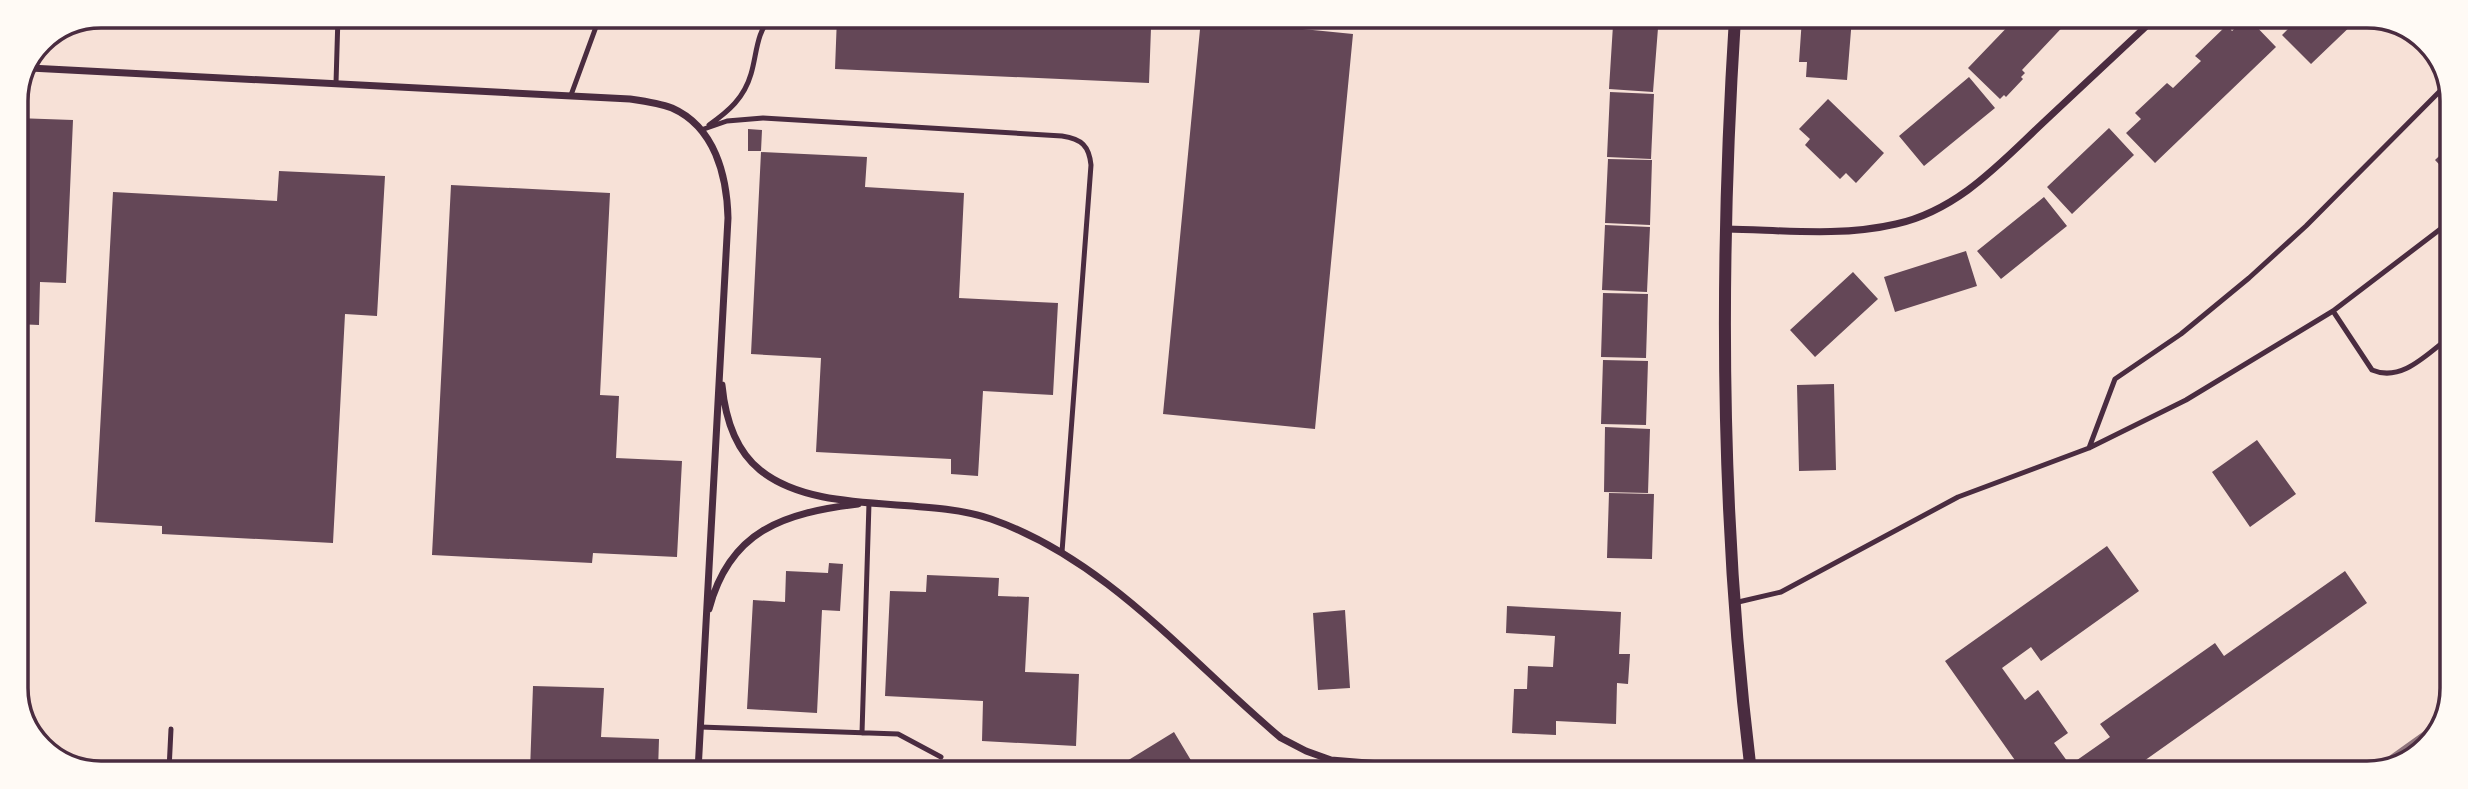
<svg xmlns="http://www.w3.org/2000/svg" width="2468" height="789" font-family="Poppins,sans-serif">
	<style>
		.building { fill: #644757 }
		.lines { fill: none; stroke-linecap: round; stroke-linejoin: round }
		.service { stroke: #4a2c40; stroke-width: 5 }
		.minor { stroke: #4a2c40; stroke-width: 7 }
		.tertiary { stroke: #4a2c40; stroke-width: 12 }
		.rail { stroke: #8f747c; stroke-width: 5 }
		.rim { fill: none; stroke: #4a2c40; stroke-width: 3.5 }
	</style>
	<rect width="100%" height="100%" fill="#f7e1d7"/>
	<path class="building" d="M 837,17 L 905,17 L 1151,28 L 1149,83 L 835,69 Z
		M 1098,17 L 1151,17 L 1151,24 L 1098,19 Z
		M 1613,18 L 1659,18 L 1658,25 L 1613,22 Z
		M 1802,18 L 1852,18 L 1847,80 L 1806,77 L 1807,62 L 1799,62 Z
		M 2016,18 L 2071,18 L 2022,70 L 2025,73 L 2021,77 L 2023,79 L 2006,97 L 2004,95 L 2000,99 L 1968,68 Z
		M 1201,19 L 1353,34 L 1315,429 L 1163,414 Z
		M 2246,19 L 2249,19 L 2276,47 L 2155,163 L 2126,133 L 2141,119 L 2135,113 L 2167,83 L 2173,88 L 2201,61 L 2195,56 L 2227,25 L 2232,31 Z
		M 2296,19 L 2358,19 L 2311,64 L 2282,35 L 2297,20 Z
		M 1613,25 L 1658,28 L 1653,92 L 1609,89 Z
		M 1969,77 L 1995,108 L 1924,166 L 1899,136 Z
		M 1610,92 L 1654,94 L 1651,159 L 1607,157 Z
		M 1828,99 L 1884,153 L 1856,183 L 1846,173 L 1840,179 L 1805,145 L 1810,139 L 1799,129 Z
		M 16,118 L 73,120 L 66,283 L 40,282 L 39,325 L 16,324 Z
		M 2109,128 L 2134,155 L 2072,214 L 2047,187 Z
		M 748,129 L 762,130 L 761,151 L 748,151 Z
		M 2452,144 L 2452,178 L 2435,160 Z
		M 761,152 L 867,157 L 865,187 L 964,193 L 959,298 L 1058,303 L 1053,395 L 983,391 L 978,476 L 951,474 L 951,459 L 816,452 L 821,358 L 751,354 Z
		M 1608,159 L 1652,160 L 1650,225 L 1605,223 Z
		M 279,171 L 385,176 L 377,316 L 345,314 L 333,543 L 162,534 L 162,526 L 95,522 L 113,192 L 277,201 Z
		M 451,185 L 610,193 L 600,395 L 619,396 L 616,458 L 682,461 L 677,557 L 593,553 L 592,563 L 432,555 Z
		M 2044,197 L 2067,226 L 2001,279 L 1977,251 Z
		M 1605,225 L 1650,227 L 1647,292 L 1602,290 Z
		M 1966,251 L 1977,286 L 1895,312 L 1884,277 Z
		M 1853,272 L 1878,299 L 1815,357 L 1790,330 Z
		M 1603,293 L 1648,294 L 1646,358 L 1601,357 Z
		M 1603,360 L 1648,361 L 1646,425 L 1601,424 Z
		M 1834,384 L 1836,470 L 1799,471 L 1797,385 Z
		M 1605,427 L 1650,429 L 1648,493 L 1604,492 Z
		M 2257,440 L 2296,494 L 2250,527 L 2212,472 Z
		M 1609,493 L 1654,494 L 1652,559 L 1607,558 Z
		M 2107,546 L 2139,591 L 2041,661 L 2031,647 L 2002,668 L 2025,700 L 2038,690 L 2068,733 L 2054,743 L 2070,765 L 2110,737 L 2100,724 L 2215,643 L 2224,656 L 2345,571 L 2367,603 L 2127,773 L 2024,773 L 1945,661 Z
		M 829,563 L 843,564 L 840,611 L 822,610 L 817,713 L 747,709 L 753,600 L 785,602 L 786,571 L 828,573 Z
		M 927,575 L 999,578 L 998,596 L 1029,597 L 1025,672 L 1079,674 L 1076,746 L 982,741 L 983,701 L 885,696 L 890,591 L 926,592 Z
		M 1507,606 L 1621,612 L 1619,654 L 1630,654 L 1628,684 L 1617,683 L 1616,724 L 1556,721 L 1556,735 L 1512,733 L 1514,689 L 1527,689 L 1528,666 L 1553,667 L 1555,636 L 1506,633 Z
		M 1345,610 L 1350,688 L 1318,690 L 1313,613 Z
		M 533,686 L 604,688 L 601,737 L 659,739 L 658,771 L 530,771 Z
		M 1174,732 L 1198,772 L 1109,772 Z"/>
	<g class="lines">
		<path class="service" d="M 336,83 L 338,16
			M 571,95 L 600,16
			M 709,125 C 729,111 744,98 751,74 C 757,54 756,33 771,17
			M 701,130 L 727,121 L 763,118 L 1062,136 C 1082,139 1089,146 1091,165 L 1062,552
			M 2333,311 L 2372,370 C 2402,383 2428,353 2451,336
			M 2089,448 L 2115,379 L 2181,334 L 2249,278 L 2306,226 L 2447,84
			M 1734,603 L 1781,592 L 1958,497 L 2089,448 L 2186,400 L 2333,311 L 2451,221
			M 700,727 L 898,734 L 941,757
			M 862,733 L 869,503
			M 169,770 L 171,729
			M 1327,772 L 1331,760"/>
		<path class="minor" d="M 30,68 L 630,99 C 644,101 659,103 672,108 C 715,127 727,176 728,218 L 698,771
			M 1727,229 C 1782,230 1841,237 1896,224 C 1959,210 2001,162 2046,120 C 2082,86 2119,52 2155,18
			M 722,385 C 725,416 734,449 760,470 C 818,517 923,495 991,519 C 1108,560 1189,661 1281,738 L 1306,751 L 1331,760 L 1478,772
			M 709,609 C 730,530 784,513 858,504"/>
		<path class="tertiary" d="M 1735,18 C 1719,269 1720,522 1751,772"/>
		<path class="rail" d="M 2371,772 L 2441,722"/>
	</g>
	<path d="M0 0H2468V789H0ZM101 28H2367A73 73 0 0 1 2440 101V688A73 73 0 0 1 2367 761H101A73 73 0 0 1 28 688V101A73 73 0 0 1 101 28Z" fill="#fffaf5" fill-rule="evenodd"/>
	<path class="rim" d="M101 28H2367A73 73 0 0 1 2440 101V688A73 73 0 0 1 2367 761H101A73 73 0 0 1 28 688V101A73 73 0 0 1 101 28Z"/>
</svg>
